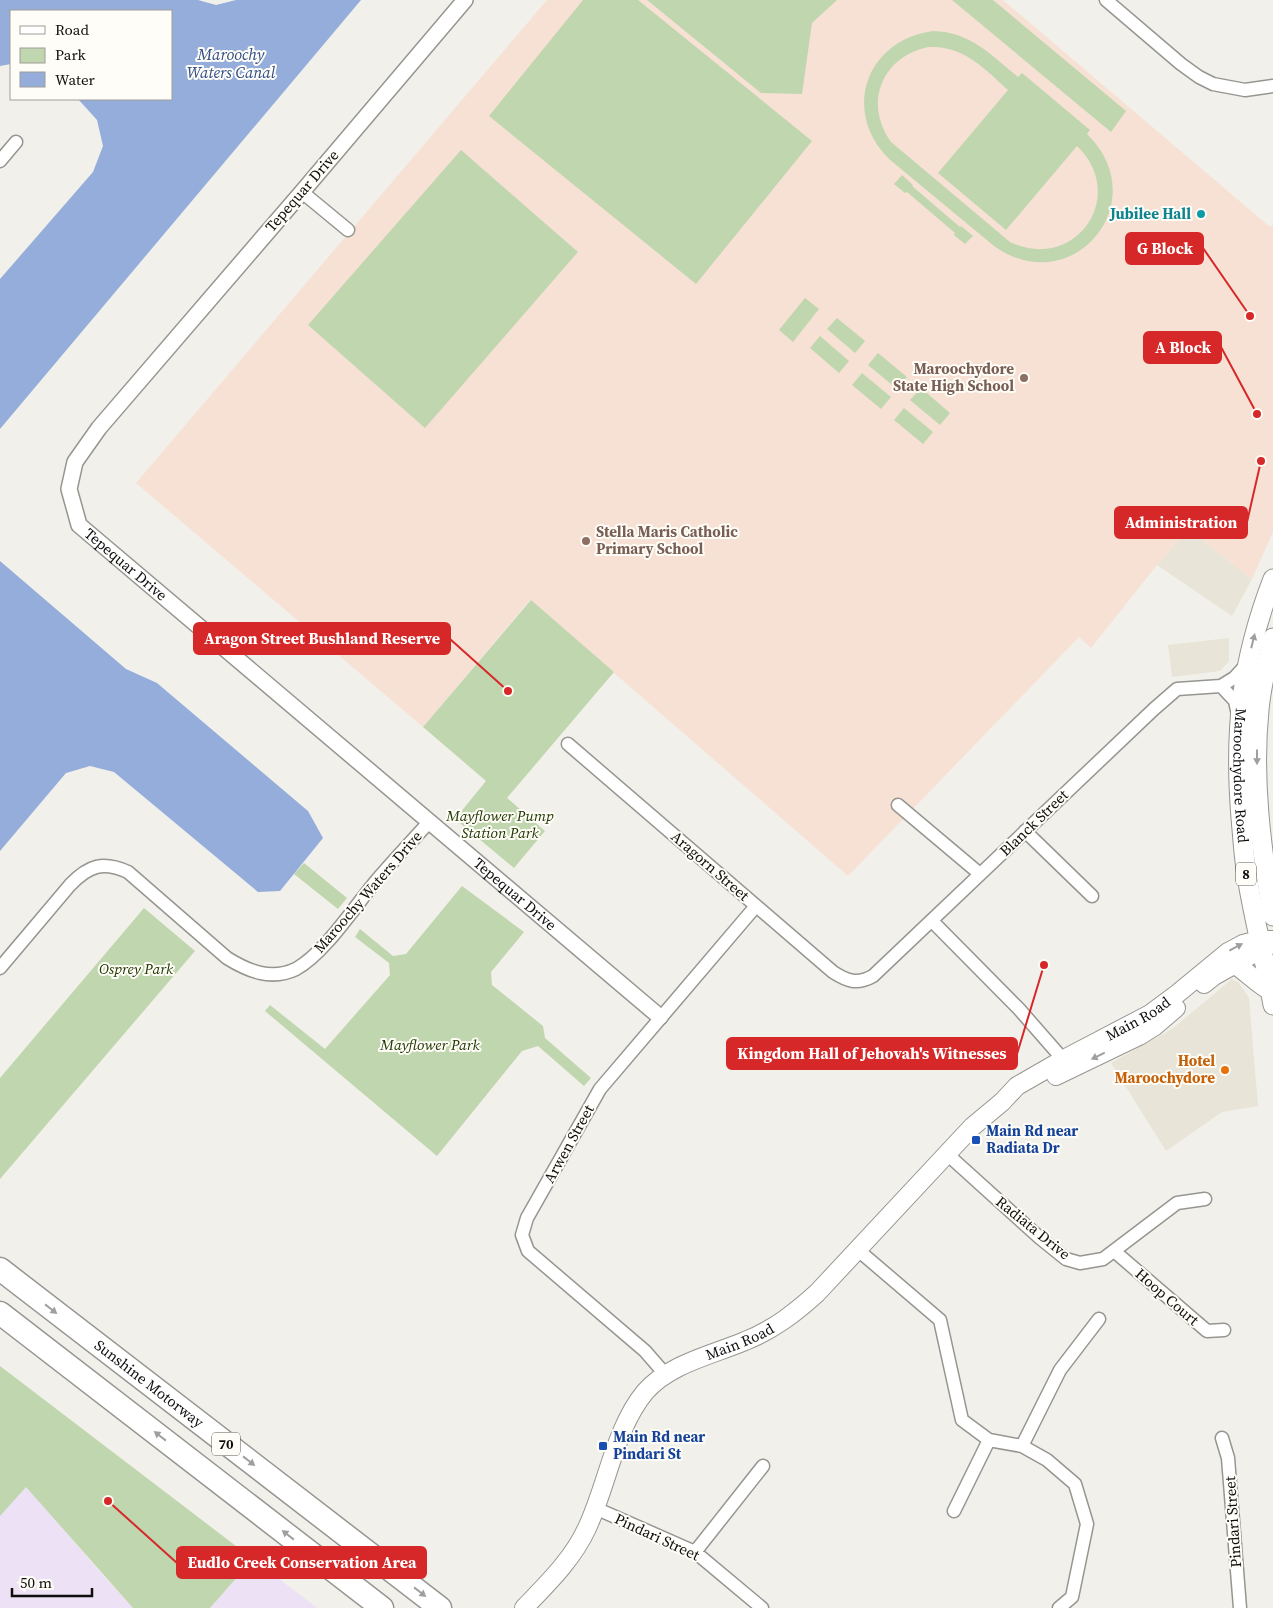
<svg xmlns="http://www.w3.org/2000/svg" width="1273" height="1608" font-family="'Source Serif 4',serif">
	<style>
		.built { fill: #e8e4d7 }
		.industrial { fill: #ede1f5 }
		.education { fill: #f7e1d4 }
		.green { fill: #c0d6ae; fill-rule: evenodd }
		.water { fill: #94adda }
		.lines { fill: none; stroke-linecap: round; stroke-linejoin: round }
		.minor-casing { stroke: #979590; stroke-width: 15 }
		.tertiary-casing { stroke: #979590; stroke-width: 18 }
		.secondary-casing { stroke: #979590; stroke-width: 20 }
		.primary-casing { stroke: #979590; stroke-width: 21 }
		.motorway-casing { stroke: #979590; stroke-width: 25 }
		.minor { stroke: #fff; stroke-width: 12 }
		.tertiary { stroke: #fff; stroke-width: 15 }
		.secondary { stroke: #fff; stroke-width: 18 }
		.primary { stroke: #fff; stroke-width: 19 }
		.motorway { stroke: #fff; stroke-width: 22 }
		.oneway { fill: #9f9f9e }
		.culture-dot { fill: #0f9aa8; stroke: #fffdf7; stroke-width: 2 }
		.education-dot { fill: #8d6e63; stroke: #fffdf7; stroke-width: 2 }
		.food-dot { fill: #e8710a; stroke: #fffdf7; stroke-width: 2 }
		.transit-dot { fill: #1a4fb4; stroke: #fffdf7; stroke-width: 2 }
		.labels { text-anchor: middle; stroke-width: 4; stroke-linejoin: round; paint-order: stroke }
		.shield { fill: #fffdf7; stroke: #575653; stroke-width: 1 }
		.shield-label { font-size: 14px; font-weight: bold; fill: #0f0e0d }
		.street-label { font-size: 15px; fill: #0f0e0d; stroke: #fffdf7 }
		.culture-label { font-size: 15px; font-weight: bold; fill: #0d838f; stroke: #fffdf7; text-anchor: end }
		.education-label { font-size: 15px; font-weight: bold; fill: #785e54; stroke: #fffdf7; text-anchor: end }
		.park-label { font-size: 15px; font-style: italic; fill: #203702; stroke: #fffdf7 }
		.food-label { font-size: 15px; font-weight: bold; fill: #c56008; stroke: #fffdf7; text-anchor: end }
		.transit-label { font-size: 15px; font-weight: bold; fill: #164399; stroke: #fffdf7; text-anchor: start }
		.water-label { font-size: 16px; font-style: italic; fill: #304d86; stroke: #fffdf7 }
		.leader { fill: none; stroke: #d62828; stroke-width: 2 }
		.callout-dot { fill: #d62828; stroke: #fffdf7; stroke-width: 2 }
		.callout { fill: #d62828; stroke: #d62828; stroke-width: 2 }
		.callout-label { font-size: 16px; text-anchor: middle; font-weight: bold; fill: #fff }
	</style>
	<rect width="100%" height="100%" fill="#f2f0ea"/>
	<path class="built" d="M 1188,529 L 1252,579 L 1232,616 L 1157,565 Z
		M 1229,638 L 1229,661 L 1220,671 L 1172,677 L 1168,645 Z
		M 1232,979 L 1239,983 L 1249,998 L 1258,1106 L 1222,1112 L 1166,1151 L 1111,1063 L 1172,1029 Z"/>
	<path class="industrial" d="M 26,1486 L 100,1572 L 133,1608 L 0,1608 L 0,1516 Z
		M 253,1559 L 317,1608 L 210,1608 Z"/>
	<path class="education" d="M 547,0 L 1003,0 L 1270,227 L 1273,225 L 1273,532 L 1252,579 L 1188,529 L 1157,565 L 1091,648 L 1079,637 L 848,876 L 530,600 L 423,727 L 136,483 Z"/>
	<path class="green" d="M 583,0 L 638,0 L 812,141 L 696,284 L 489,116 Z
		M 647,0 L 837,0 L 812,23 L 802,94 L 761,93 Z
		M 952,0 L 993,0 L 1126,111 L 1111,132 Z
		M 933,31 C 971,32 991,55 1018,77 L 1022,73 L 1090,130 L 1087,134 C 1156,201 1073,302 994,246 L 889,159 C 841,111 866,40 933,31 ZM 928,47 C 963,45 984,68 1008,90 L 938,173 L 1006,230 L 1077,146 C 1129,196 1075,273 1010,242 L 891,142 C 863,103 882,57 928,47 Z
		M 461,150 L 578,252 L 425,428 L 308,325 Z
		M 902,175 L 913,185 L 912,186 L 960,227 L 961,226 L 973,236 L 965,244 L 954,235 L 955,233 L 907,192 L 905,193 L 894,184 Z
		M 805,298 L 819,309 L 793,342 L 779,330 Z
		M 837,318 L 865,341 L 855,353 L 827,329 Z
		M 820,336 L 849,361 L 839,373 L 810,348 Z
		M 878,353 L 907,377 L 897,389 L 868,365 Z
		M 862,373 L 891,397 L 881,409 L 852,385 Z
		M 921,388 L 950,413 L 940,425 L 910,400 Z
		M 904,408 L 933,432 L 923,444 L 894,420 Z
		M 531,600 L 614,672 L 507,798 L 545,831 L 514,868 L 455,819 L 486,781 L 423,727 Z
		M 304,863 L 347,898 L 338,909 L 294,874 Z
		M 462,886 L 524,932 L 491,972 L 492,985 L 543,1026 L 545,1038 L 591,1078 L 584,1086 L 538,1046 L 522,1051 L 437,1156 L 265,1011 L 270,1005 L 325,1049 L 390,975 L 389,963 L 355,937 L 360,929 L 393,956 L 406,954 Z
		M 144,908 L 195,951 L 0,1179 L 0,1078 Z
		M 0,1366 L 253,1559 L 210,1608 L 133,1608 L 26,1487 L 0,1516 Z"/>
	<path class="water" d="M 0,0 L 198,0 L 216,5 L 236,0 L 361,0 L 0,429 L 0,279 L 93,172 L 103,146 L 97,120 L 78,99 L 171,99 L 171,11 L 11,11 L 11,64 L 0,66 Z
		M 0,561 L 126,669 L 157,683 L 308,811 L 323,838 L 280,891 L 258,892 L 114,772 L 90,766 L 66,773 L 0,851 Z"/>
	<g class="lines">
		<defs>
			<path id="minor" d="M 1106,0 L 1181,64 L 1199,77 L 1213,84 L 1245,90 L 1273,86
				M 0,161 L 16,142
				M 302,192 L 348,230
				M 1221,686 L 1235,701 L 1238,715
				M 568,744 L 833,972 C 847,981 857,985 873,976 L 1154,709 L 1177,689 L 1221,686 L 1234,678 L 1247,664
				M 898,805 L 980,874
				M 1025,831 L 1092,896
				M 932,921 L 1019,1009 L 1068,1065
				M 0,968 L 70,885 C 89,865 103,861 128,872 L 227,958 C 248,971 271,981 296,969 C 324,954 355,906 376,881 C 393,861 412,841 430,821
				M 947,1154 L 1040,1238 L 1066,1259 L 1080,1263 L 1103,1259 L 1177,1203 L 1205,1199
				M 858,1250 L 940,1320 L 962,1420 L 989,1440 L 1022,1446 L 1047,1460 L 1075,1484 L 1087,1524 L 1072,1597 L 1059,1608
				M 1114,1251 L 1207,1331 L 1224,1330
				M 665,1374 L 645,1351 L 528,1251 L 522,1235 L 527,1218 L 600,1089 L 756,906
				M 1222,1438 L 1228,1458 L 1240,1608
				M 1022,1446 L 1060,1370 L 1099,1319
				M 595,1508 L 695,1552 L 762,1608
				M 954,1511 L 989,1440
				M 695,1552 L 763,1466"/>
			<g id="tertiary">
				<path id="s1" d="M 465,0 L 302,192 L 99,428 L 75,462 L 69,489 L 79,525 L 660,1017"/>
			</g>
			<g id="secondary">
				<path d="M 1204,984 L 1214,976 L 1273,943"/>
				<path d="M 1056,1076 L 1139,1036 L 1155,1026 L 1176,1008"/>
				<path id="s2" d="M 524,1608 C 547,1584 573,1559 587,1528 C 607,1486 615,1428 645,1392 C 669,1364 712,1355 745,1341 C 773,1330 795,1313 817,1293 L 972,1127 L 1002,1102 L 1017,1086 L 1064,1059 L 1150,1014 L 1177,994 L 1228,952 L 1243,944 L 1259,940 L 1273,940"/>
			</g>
			<g id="primary">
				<path id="s3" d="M 1273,579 C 1241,662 1234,731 1241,818 C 1243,839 1244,861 1248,882 C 1255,924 1266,964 1273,1005"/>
				<path d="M 1273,638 C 1267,662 1261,686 1259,710 C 1252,778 1261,849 1273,916"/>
				<path d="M 1235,964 C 1248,973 1257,983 1271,991"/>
			</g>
			<g id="motorway">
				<path id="s4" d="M 0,1269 L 440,1608"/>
				<path d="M 0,1313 L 382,1608"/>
			</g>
		</defs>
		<use href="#minor" class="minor-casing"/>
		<use href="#tertiary" class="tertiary-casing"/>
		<use href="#secondary" class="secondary-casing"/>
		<use href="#primary" class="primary-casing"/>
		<use href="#motorway" class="motorway-casing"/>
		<use href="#minor" class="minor"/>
		<use href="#tertiary" class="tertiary"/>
		<use href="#secondary" class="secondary"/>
		<use href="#primary" class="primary"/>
		<use href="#motorway" class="motorway"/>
	</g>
	<defs><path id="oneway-solid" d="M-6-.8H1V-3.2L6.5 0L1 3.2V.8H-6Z" transform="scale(1.25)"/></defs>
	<g class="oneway">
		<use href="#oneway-solid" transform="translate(1253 641) rotate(-76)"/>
		<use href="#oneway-solid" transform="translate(1257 757) rotate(90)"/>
		<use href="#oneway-solid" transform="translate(1236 947) rotate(-28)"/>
		<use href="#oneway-solid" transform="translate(1098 1056) rotate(154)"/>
		<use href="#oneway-solid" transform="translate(51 1309) rotate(38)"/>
		<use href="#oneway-solid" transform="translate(160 1436) rotate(-142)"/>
		<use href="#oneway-solid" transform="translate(249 1461) rotate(38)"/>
		<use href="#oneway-solid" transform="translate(288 1535) rotate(-142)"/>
		<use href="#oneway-solid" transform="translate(420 1592) rotate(38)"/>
	</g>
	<circle class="culture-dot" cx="1201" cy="214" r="5"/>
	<g class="education-dot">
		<circle cx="1024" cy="378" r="5"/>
		<circle cx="586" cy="541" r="5"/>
	</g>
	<circle class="food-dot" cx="1225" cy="1070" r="5"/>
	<g class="transit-dot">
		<rect x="971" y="1135" width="10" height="10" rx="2.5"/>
		<rect x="598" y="1441" width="10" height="10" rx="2.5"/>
	</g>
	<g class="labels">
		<g class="shield">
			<rect x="1236" y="862.5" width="20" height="23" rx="4"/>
			<rect x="212" y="1432.5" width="28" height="23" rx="4"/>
		</g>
		<g class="shield-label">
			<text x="1246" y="879">8</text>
			<text x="226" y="1449">70</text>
		</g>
		<g class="street-label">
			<text transform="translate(302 191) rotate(-49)" y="5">Tepequar Drive</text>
			<text dy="5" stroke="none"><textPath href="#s1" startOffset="731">Tepequar Drive</textPath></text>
			<text dy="5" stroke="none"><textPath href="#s3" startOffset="201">Maroochydore Road</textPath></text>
			<text transform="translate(1034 823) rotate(-44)" y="5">Blanck Street</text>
			<text transform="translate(710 866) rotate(41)" y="5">Aragorn Street</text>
			<text transform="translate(368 892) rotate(-49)" y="5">Maroochy Waters Drive</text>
			<text dy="5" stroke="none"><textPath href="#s1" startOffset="1241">Tepequar Drive</textPath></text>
			<text dy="5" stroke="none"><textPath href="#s2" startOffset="878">Main Road</textPath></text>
			<text transform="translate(569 1144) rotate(-61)" y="5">Arwen Street</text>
			<text transform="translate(1033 1228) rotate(39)" y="5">Radiata Drive</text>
			<text transform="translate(1167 1297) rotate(41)" y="5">Hoop Court</text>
			<text dy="5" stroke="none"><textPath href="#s2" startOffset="359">Main Road</textPath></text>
			<text dy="5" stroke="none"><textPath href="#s4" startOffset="188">Sunshine Motorway</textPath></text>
			<text transform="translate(1233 1522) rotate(-94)" y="5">Pindari Street</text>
			<text transform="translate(657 1537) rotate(25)" y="5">Pindari Street</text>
		</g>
		<g class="culture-label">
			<text x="1191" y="219">Jubilee Hall</text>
		</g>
		<g class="education-label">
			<text x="1014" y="374">Maroochydore<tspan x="1014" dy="17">State High School</tspan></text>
			<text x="596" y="537" text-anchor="start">Stella Maris Catholic<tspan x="596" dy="17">Primary School</tspan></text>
		</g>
		<g class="park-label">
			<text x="500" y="821">Mayflower Pump<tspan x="500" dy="17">Station Park</tspan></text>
			<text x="136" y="974">Osprey Park</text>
			<text x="430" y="1050">Mayflower Park</text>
		</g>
		<g class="food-label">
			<text x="1215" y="1066">Hotel<tspan x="1215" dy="17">Maroochydore</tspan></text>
		</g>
		<g class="transit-label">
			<text x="986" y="1136">Main Rd near<tspan x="986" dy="17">Radiata Dr</tspan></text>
			<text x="613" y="1442">Main Rd near<tspan x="613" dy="17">Pindari St</tspan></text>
		</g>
		<g class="water-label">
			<text x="231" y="60">Maroochy<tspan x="231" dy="18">Waters Canal</tspan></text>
		</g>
	</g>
	<path class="leader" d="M1250 316L1203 248M1257 414L1221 347M1261 461L1247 522M508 691L450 639M1044 965L1017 1054M108 1501L177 1563"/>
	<g class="callout-dot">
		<circle cx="1250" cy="316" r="5"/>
		<circle cx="1257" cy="414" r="5"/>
		<circle cx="1261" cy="461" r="5"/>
		<circle cx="508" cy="691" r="5"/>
		<circle cx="1044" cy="965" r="5"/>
		<circle cx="108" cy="1501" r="5"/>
	</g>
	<g class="callout">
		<rect x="1126" y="233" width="77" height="31" rx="5"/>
		<rect x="1144" y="332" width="77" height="31" rx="5"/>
		<rect x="1115" y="507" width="132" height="31" rx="5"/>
		<rect x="194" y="623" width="256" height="31" rx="5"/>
		<rect x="727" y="1038" width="290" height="31" rx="5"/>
		<rect x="177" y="1547" width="249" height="31" rx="5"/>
	</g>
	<g class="callout-label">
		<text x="1165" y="254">G Block</text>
		<text x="1183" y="353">A Block</text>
		<text x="1181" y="528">Administration</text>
		<text x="322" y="644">Aragon Street Bushland Reserve</text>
		<text x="872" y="1059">Kingdom Hall of Jehovah's Witnesses</text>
		<text x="302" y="1568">Eudlo Creek Conservation Area</text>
	</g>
	<rect x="10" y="10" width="162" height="90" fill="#fffdf7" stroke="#9f9d99"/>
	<rect x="20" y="26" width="25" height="8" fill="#ffffff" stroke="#9f9d99"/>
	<text x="55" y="35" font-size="15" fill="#0f0e0d">Road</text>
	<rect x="20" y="48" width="25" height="15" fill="#c0d6ae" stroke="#9f9d99"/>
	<text x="55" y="60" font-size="15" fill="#0f0e0d">Park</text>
	<rect x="20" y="72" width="25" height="15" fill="#94adda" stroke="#9f9d99"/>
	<text x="55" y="85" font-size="15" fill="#0f0e0d">Water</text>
	<path d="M12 1588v8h80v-8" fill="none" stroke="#0f0e0d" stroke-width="2.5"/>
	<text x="20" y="1588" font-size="15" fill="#0f0e0d" stroke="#fffdf7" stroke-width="4" paint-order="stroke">50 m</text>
</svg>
